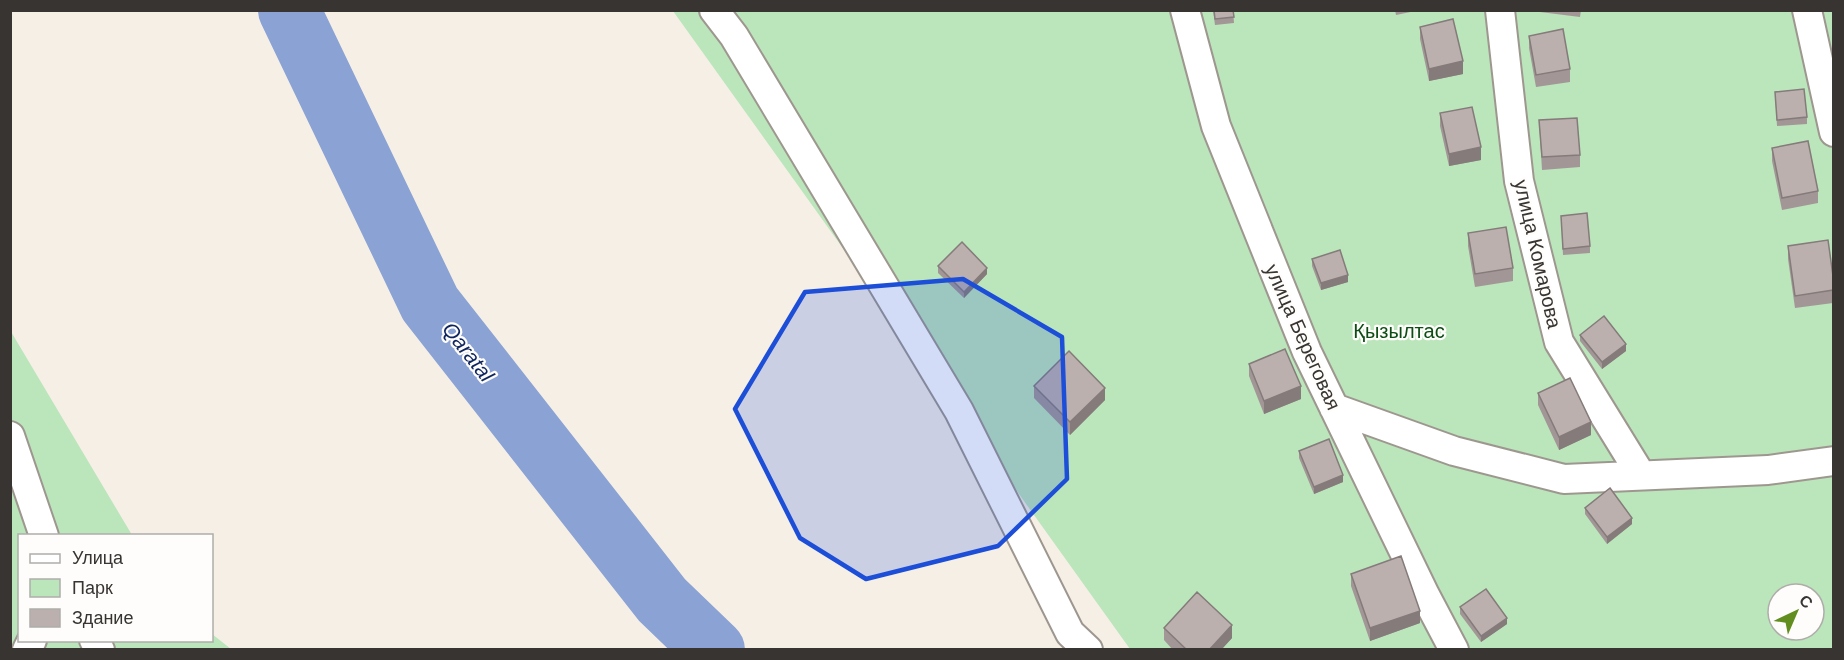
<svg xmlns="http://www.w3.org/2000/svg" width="1844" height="660" font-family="Arial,sans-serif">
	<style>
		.green { fill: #bbe5bb; fill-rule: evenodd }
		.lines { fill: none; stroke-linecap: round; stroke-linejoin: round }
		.river { stroke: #8aa2d4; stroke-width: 62 }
		.minor-casing { stroke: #9e978f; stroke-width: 32 }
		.minor { stroke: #fff; stroke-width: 28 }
		.wall { fill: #a29796 }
		.shaded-wall { fill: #847b7a }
		.building { fill: #bcb0ae; stroke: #847b7a; stroke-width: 1.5 }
		.marked { fill: #1d4ed8; fill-opacity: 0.2; stroke: #1d4ed8; stroke-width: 4.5; stroke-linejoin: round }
		.labels { text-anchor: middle; stroke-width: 4.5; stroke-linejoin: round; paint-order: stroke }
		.street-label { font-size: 20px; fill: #373431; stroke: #fefdfb }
		.park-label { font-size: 20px; fill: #0c4d15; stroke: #fefdfb }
		.water-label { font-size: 21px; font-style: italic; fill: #0e245f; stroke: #fefdfb }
	</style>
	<rect width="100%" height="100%" fill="#f6efe6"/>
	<path class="green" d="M 673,11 L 1833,11 L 1833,649 L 1130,649 ZM 1778,594 L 1814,594 L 1814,630 L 1778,630 Z
		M 10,330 L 132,535 L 20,536 L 20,640 L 212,640 L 212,634 L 231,649 L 11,649 Z"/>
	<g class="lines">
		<path class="river" d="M 289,10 L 430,304 L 662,600 L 714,650"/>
		<defs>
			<path id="minor" d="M 714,10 L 734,36 L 959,411 L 1070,633 L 1088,650
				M 1185,10 L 1216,126 L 1307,352 L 1425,595 L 1454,650
				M 1500,10 L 1519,181 L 1559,342 L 1641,475
				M 1807,10 L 1834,132
				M 1334,408 L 1454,451 L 1564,479 L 1768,470 L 1834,461
				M 10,436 L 44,536
				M 94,640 L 100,650
				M 27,650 L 32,640"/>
		</defs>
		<use href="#minor" class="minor-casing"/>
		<use href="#minor" class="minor"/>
	</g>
	<path class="wall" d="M 1213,10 L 1233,10 L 1234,23 L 1215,25 Z
		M 1395,10 L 1420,10 L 1396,15 Z
		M 1524,10 L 1581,10 L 1580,17 Z
		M 1420,27 L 1463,74 L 1429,81 L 1420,39 Z
		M 1529,36 L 1570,69 L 1570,82 L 1536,87 L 1529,48 Z
		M 1775,92 L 1807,117 L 1807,124 L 1777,126 Z
		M 1440,113 L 1481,160 L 1449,166 L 1440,126 Z
		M 1539,120 L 1580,155 L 1580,167 L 1542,170 Z
		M 1772,148 L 1818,191 L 1818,203 L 1782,210 L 1772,161 Z
		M 1561,216 L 1590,246 L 1590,253 L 1563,255 Z
		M 1468,233 L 1513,268 L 1513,281 L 1475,287 L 1468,246 Z
		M 1788,246 L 1833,276 L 1833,303 L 1795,308 L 1788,259 Z
		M 1312,259 L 1348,282 L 1321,290 L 1312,266 Z
		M 938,266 L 987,274 L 964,298 L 938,273 Z
		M 1580,335 L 1626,351 L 1602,369 L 1580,341 Z
		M 1249,364 L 1301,399 L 1264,414 L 1249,376 Z
		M 1034,386 L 1105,400 L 1070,435 L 1034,398 Z
		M 1538,393 L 1591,435 L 1559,450 L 1538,405 Z
		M 1299,451 L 1343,482 L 1314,494 L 1299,458 Z
		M 1585,508 L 1632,524 L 1607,544 L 1585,514 Z
		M 1351,574 L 1420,623 L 1370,641 L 1351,586 Z
		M 1460,607 L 1507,624 L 1481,642 L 1460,614 Z
		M 1164,628 L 1232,638 L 1221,650 L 1173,650 L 1164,640 Z"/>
	<path class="shaded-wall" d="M 1463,61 L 1463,74 L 1429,81 L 1429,69 Z
		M 1481,147 L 1481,160 L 1449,166 L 1449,154 Z
		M 987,268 L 987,274 L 964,298 L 964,292 Z
		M 1348,275 L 1348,282 L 1321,290 L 1321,283 Z
		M 1626,344 L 1626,351 L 1602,369 L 1602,362 Z
		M 1301,386 L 1301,399 L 1264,414 L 1264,401 Z
		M 1105,388 L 1105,400 L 1070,435 L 1070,422 Z
		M 1591,422 L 1591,435 L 1559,450 L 1559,437 Z
		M 1343,475 L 1343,482 L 1314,494 L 1314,487 Z
		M 1632,518 L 1632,524 L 1607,544 L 1607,537 Z
		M 1420,611 L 1420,623 L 1370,641 L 1370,628 Z
		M 1507,618 L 1507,624 L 1481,642 L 1481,636 Z
		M 1232,625 L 1232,638 L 1221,650 L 1209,650 Z"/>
	<path class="building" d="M 1214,10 L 1233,10 L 1234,17 L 1215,19 Z
		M 1453,19 L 1463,61 L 1429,69 L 1420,27 Z
		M 1563,29 L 1570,69 L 1536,75 L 1529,36 Z
		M 1804,89 L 1807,117 L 1777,120 L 1775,92 Z
		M 1472,107 L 1481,147 L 1449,154 L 1440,113 Z
		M 1577,118 L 1580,155 L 1542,157 L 1539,120 Z
		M 1808,141 L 1818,191 L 1782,198 L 1772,148 Z
		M 1587,213 L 1590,246 L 1563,249 L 1561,216 Z
		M 1506,227 L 1513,268 L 1475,274 L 1468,233 Z
		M 1828,240 L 1833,276 L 1833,290 L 1795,296 L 1788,246 Z
		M 962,242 L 987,268 L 964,292 L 938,266 Z
		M 1340,250 L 1348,275 L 1321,283 L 1312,259 Z
		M 1604,316 L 1626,344 L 1602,362 L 1580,335 Z
		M 1285,349 L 1301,386 L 1264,401 L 1249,364 Z
		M 1069,351 L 1105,388 L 1070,422 L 1034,386 Z
		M 1570,378 L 1591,422 L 1559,437 L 1538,393 Z
		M 1329,439 L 1343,475 L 1314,487 L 1299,451 Z
		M 1610,488 L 1632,518 L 1607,537 L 1585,508 Z
		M 1401,556 L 1420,611 L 1370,628 L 1351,574 Z
		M 1486,589 L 1507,618 L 1481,636 L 1460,607 Z
		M 1197,592 L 1232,625 L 1209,650 L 1187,650 L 1164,628 Z"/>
	<path class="marked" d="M 963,279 L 1062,337 L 1067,479 L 998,546 L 866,579 L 800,538 L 735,409 L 805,292 Z"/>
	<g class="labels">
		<g class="street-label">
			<text transform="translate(1538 254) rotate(77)" y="7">улица Комарова</text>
			<text transform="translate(1303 337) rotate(66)" y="7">улица Береговая</text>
		</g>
		<g class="park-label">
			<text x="1399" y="338">Қызылтас</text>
		</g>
		<g class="water-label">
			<text transform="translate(468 352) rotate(52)" y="7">Qaratal</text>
		</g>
	</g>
	<rect width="1844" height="660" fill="none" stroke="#373431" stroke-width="24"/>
	<rect x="18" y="534" width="195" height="108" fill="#fefdfb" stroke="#aeadaa" stroke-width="1.5"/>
	<rect x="30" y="554" width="30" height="9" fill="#ffffff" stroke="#aeadaa" stroke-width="1.5"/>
	<text x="72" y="564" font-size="18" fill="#373431">Улица</text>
	<rect x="30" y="579" width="30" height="18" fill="#bbe5bb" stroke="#aeadaa" stroke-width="1.5"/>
	<text x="72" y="594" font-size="18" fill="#373431">Парк</text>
	<rect x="30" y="609" width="30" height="18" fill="#bcb0ae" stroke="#aeadaa" stroke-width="1.5"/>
	<text x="72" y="624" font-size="18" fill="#373431">Здание</text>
	<g transform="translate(1796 612) rotate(44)"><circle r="28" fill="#fefdfb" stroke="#aeadaa" stroke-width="1.5"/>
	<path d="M0-4.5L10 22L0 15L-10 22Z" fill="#628e1f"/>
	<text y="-9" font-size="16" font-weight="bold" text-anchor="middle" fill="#373431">С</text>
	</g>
</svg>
